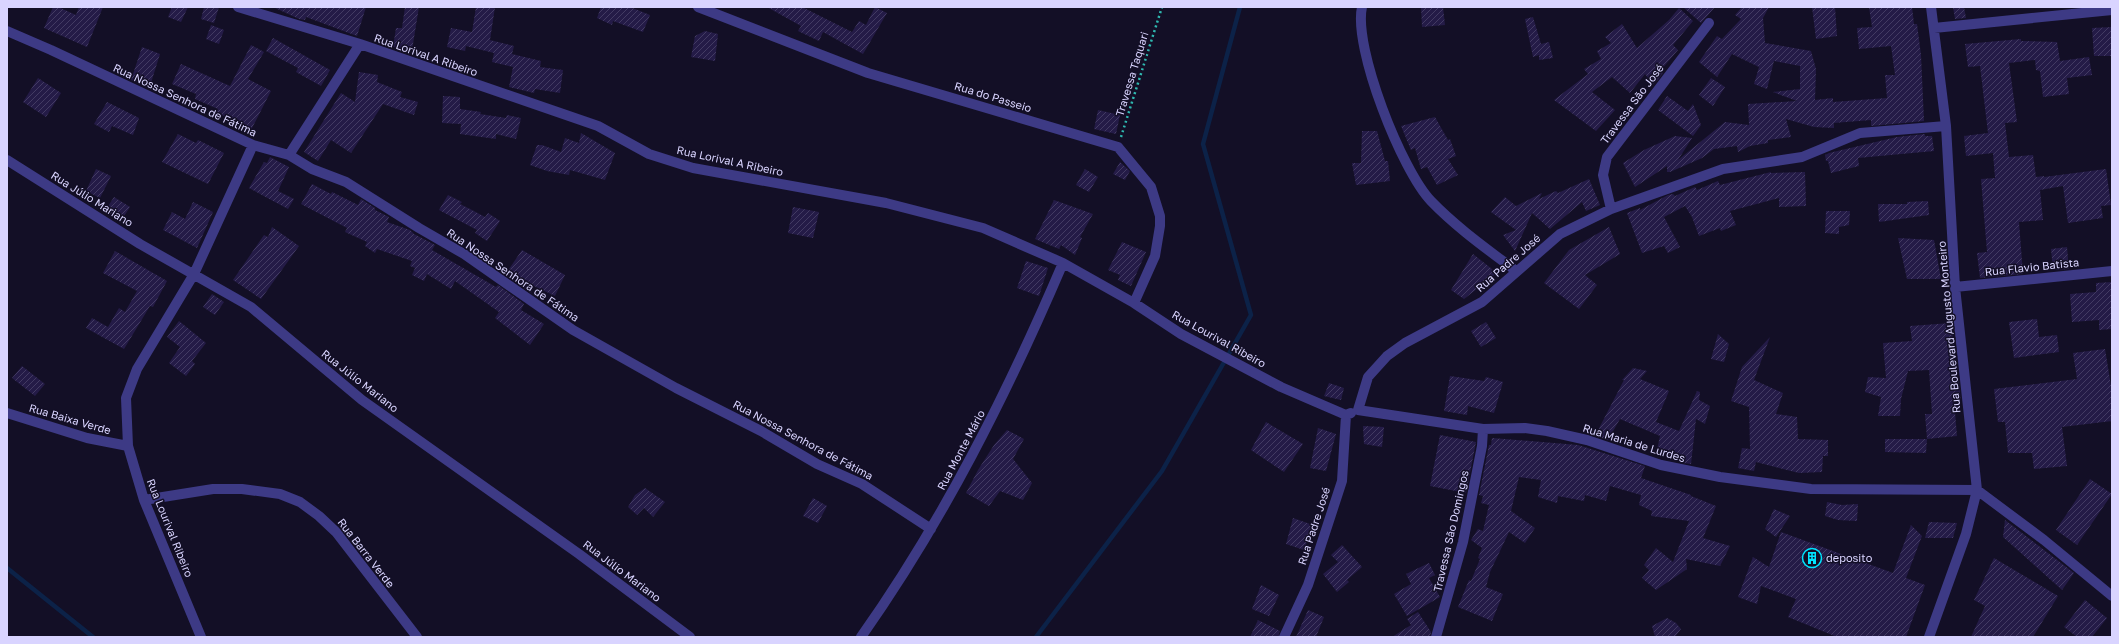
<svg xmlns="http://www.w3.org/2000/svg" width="2119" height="644" font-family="'Golos Text',sans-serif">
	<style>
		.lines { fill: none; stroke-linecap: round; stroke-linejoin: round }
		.stream { stroke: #0c2248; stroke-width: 4.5 }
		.building { fill: url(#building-hatch) }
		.path { stroke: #2fb8b0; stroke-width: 2.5; stroke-dasharray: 2 3; stroke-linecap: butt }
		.minor { stroke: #3d3a85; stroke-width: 10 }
		.labels { text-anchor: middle; stroke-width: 3; stroke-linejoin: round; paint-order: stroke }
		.street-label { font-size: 11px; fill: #d9d4ff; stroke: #130f26 }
		.poi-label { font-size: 11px; fill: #d9d4ff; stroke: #130f26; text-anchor: start }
	</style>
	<defs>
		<pattern id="building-hatch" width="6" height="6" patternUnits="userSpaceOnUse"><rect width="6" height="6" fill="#241b47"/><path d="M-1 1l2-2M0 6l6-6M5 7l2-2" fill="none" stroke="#433b63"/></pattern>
	</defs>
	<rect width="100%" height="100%" fill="#130f26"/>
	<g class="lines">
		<path class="stream" d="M 7,568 L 93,637
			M 1036,637 L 1162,471 L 1251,315 L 1203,144 L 1240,7"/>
	</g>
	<path class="building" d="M 53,7 L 58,7 L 76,15 L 79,7 L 103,7 L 87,47 L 44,28 Z
		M 172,7 L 188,7 L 181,22 L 168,17 Z
		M 204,7 L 219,7 L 214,23 L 201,19 Z
		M 273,7 L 366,7 L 357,36 L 306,17 L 305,20 L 299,19 Z
		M 405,7 L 419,7 L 412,50 L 393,47 L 396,28 L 402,28 Z
		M 476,7 L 495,7 L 490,40 L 514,46 L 512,54 L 541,61 L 540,67 L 563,70 L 560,93 L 535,89 L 534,93 L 509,87 L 513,67 L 492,62 L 494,53 L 466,46 L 465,51 L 447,47 L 451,28 L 472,32 Z
		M 601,7 L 630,7 L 650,15 L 643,32 L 613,21 L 612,25 L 597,18 Z
		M 767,7 L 802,7 L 852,32 L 859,21 L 866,25 L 875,7 L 887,13 L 863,54 L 823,32 L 819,41 L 798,31 L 801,26 Z
		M 1421,7 L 1443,7 L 1445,25 L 1422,27 Z
		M 1683,7 L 1715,7 L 1701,23 Z
		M 1742,7 L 1769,7 L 1763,18 L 1765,43 L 1811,51 L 1816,69 L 1815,100 L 1833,98 L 1833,102 L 1887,98 L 1885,75 L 1895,75 L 1891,46 L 1859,49 L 1857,28 L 1872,27 L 1869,7 L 1912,7 L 1914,24 L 1917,24 L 1921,55 L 1924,121 L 1871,126 L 1871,120 L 1834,123 L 1834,128 L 1814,127 L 1786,119 L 1791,137 L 1768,140 L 1768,143 L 1750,146 L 1738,152 L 1737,146 L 1714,149 L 1702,158 L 1670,172 L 1667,172 L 1667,166 L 1635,187 L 1623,163 L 1644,150 L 1675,136 L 1692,138 L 1678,160 L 1725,122 L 1749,125 L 1748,104 L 1797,101 L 1773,92 L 1800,89 L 1800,66 L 1774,61 L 1767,89 L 1754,84 L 1759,67 L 1732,54 L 1717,77 L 1699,62 L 1717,36 L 1722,39 L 1741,19 L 1735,15 Z
		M 1812,7 L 1835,7 L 1837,36 L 1816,39 Z
		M 1953,7 L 1964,7 L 1966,18 L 1955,19 Z
		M 1679,8 L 1693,21 L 1673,45 L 1678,50 L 1661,70 L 1663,73 L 1658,80 L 1653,84 L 1645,74 L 1630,93 L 1612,77 L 1592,92 L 1615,110 L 1596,131 L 1554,100 L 1588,74 L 1584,69 L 1601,59 L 1597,51 L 1611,43 L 1605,37 L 1622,24 L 1637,48 L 1669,20 Z
		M 1533,17 L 1541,44 L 1549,42 L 1553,58 L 1539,60 L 1539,55 L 1533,57 L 1525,19 Z
		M 211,25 L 224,30 L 219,44 L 206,39 Z
		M 2112,27 L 2112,56 L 2094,56 L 2092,28 Z
		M 705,31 L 718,34 L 715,61 L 691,57 L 695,36 Z
		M 273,38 L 330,70 L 321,86 L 296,72 L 298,68 L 266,51 Z
		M 2021,39 L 2021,41 L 2057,42 L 2060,61 L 2089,57 L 2092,75 L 2067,78 L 2069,94 L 2043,97 L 2040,71 L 2036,70 L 2035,60 L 2009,63 L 2017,122 L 2005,123 L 2009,157 L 2033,155 L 2036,177 L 2044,176 L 2044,177 L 2106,169 L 2111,205 L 2101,206 L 2103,218 L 2068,223 L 2063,186 L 2040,190 L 2043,220 L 2019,222 L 2023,274 L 1980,278 L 1977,253 L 1987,252 L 1981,179 L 1995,178 L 1993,153 L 1966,156 L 1964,136 L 1988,133 L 1980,66 L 1968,67 L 1965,44 Z
		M 251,45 L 264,52 L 248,79 L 271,91 L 251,130 L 216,112 L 218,109 L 195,99 L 196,94 L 172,84 L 181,64 L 230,86 Z
		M 142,47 L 160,54 L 150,86 L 131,80 Z
		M 359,72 L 378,75 L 377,82 L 402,92 L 400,97 L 418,102 L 414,115 L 383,104 L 351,153 L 331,140 L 318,161 L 304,152 L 341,93 L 355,102 Z
		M 38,78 L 61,93 L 46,117 L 23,102 Z
		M 1711,78 L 1725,87 L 1713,106 L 1699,95 Z
		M 443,96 L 460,97 L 460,109 L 481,112 L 480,114 L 506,118 L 507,115 L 521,118 L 516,139 L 496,134 L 496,139 L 460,134 L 461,124 L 442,123 Z
		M 1667,96 L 1688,111 L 1693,104 L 1701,125 L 1693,136 L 1658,110 Z
		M 107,102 L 139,118 L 133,135 L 112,126 L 109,132 L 94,124 Z
		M 1098,110 L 1120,115 L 1116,134 L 1094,129 Z
		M 1435,117 L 1448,140 L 1450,139 L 1456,156 L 1448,159 L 1458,175 L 1437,185 L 1427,167 L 1421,169 L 1415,148 L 1411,150 L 1401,126 Z
		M 1362,131 L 1377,131 L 1385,161 L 1388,161 L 1390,181 L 1356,185 L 1352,163 L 1361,163 Z
		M 581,133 L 615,153 L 605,180 L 570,170 L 569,175 L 547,171 L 530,165 L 537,145 L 542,145 L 561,152 L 565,138 L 579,143 Z
		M 178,134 L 196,143 L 198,140 L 224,153 L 208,184 L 162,162 Z
		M 1925,134 L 1925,136 L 1932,136 L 1934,151 L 1858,158 L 1859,166 L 1831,173 L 1828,161 L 1826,161 L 1825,155 L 1829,153 L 1897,137 Z
		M 270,157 L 289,167 L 278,191 L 294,199 L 288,209 L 249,188 L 264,162 L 267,163 Z
		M 1120,162 L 1130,171 L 1125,180 L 1113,174 Z
		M 96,169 L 111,176 L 100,198 L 86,191 Z
		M 1085,169 L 1098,177 L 1089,192 L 1076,185 Z
		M 1771,172 L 1771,173 L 1805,172 L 1806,206 L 1779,207 L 1779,198 L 1730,211 L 1736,225 L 1721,231 L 1720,228 L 1699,236 L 1692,217 L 1685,206 L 1664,217 L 1680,247 L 1668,253 L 1664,246 L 1642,253 L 1627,213 L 1640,208 L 1640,210 L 1668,195 L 1673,194 L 1675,196 L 1695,187 L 1697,190 L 1718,181 L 1720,185 Z
		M 1589,179 L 1600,205 L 1586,211 L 1582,202 L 1550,229 L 1532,213 L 1515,251 L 1503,235 L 1516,230 L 1491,212 L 1505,197 L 1516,206 L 1542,193 L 1539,199 L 1556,191 L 1558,193 Z
		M 312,184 L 331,194 L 332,192 L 358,205 L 361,199 L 375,208 L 375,210 L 389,217 L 387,222 L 410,230 L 414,234 L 435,245 L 432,250 L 496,287 L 498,285 L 524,304 L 521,310 L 544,324 L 530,345 L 495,318 L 499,312 L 455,281 L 451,289 L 427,274 L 424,281 L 412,275 L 415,268 L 410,266 L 412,261 L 377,249 L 375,253 L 365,246 L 367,242 L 345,232 L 347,228 L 301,204 Z
		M 448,195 L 462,202 L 460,204 L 472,210 L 485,217 L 488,213 L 500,221 L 487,241 L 475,233 L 477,230 L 439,210 Z
		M 114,197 L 130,207 L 121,221 L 105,211 Z
		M 1054,200 L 1093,214 L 1080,237 L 1082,238 L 1075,255 L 1061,245 L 1059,249 L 1035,239 Z
		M 1928,201 L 1929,215 L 1879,222 L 1878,204 L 1907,204 L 1907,202 Z
		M 193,202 L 213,212 L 197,248 L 163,230 L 172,212 L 185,219 Z
		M 793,207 L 819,212 L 813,238 L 788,233 Z
		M 1826,211 L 1850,211 L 1849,225 L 1839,227 L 1839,234 L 1825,233 Z
		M 272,227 L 299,246 L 261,299 L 233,280 L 264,235 L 268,237 Z
		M 1609,227 L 1620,254 L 1585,275 L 1597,285 L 1579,309 L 1544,283 L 1569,250 Z
		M 1898,238 L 1934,240 L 1941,279 L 1907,279 Z
		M 1122,242 L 1146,252 L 1131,286 L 1118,280 L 1120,275 L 1108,270 Z
		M 2067,247 L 2069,269 L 2053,270 L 2051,249 Z
		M 522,250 L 565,275 L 555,296 L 534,286 L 531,293 L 505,275 Z
		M 115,251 L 167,281 L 153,307 L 150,306 L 124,349 L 86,328 L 92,318 L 108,327 L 119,308 L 125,312 L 137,291 L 103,273 Z
		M 1473,254 L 1497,273 L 1464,299 L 1451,290 Z
		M 1026,261 L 1048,268 L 1039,296 L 1017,288 Z
		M 2112,282 L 2112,329 L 2099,330 L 2099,320 L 2072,322 L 2070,294 L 2096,292 L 2096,283 Z
		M 212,294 L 224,302 L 215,315 L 203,307 Z
		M 2037,319 L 2039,337 L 2057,335 L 2059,352 L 2014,358 L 2009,322 Z
		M 179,321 L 206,343 L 192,361 L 195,364 L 186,376 L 169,363 L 180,347 L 167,337 Z
		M 1486,322 L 1496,338 L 1481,347 L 1471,331 Z
		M 1951,323 L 1961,400 L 1954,400 L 1957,436 L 1927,439 L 1925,414 L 1932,414 L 1929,370 L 1908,371 L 1901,399 L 1900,416 L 1878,416 L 1881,397 L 1865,392 L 1868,377 L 1886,378 L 1883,343 L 1912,341 L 1910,326 Z
		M 1718,334 L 1729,344 L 1724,362 L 1711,359 Z
		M 1770,337 L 1754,380 L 1783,393 L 1776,414 L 1797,417 L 1798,439 L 1828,440 L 1828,456 L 1823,456 L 1822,472 L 1799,473 L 1756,462 L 1754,471 L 1738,468 L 1742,448 L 1750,449 L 1749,407 L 1731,401 L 1742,367 Z
		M 2105,349 L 2112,392 L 2112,421 L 2062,427 L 2067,466 L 2034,469 L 2032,453 L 2008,453 L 2005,422 L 1998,422 L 1994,389 L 2077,379 L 2073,353 Z
		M 22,366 L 45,384 L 35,396 L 12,378 Z
		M 1633,368 L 1647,371 L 1640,379 L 1669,391 L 1656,422 L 1679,431 L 1697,391 L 1700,392 L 1699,400 L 1710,406 L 1705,424 L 1696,419 L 1691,464 L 1683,463 L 1669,456 L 1669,458 L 1657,450 L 1660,436 L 1620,419 L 1608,440 L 1595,436 L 1624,380 L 1622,380 Z
		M 1450,376 L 1484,381 L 1486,377 L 1503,382 L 1494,413 L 1468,406 L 1467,415 L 1444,411 Z
		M 1329,383 L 1344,388 L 1341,400 L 1324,396 Z
		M 1266,422 L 1303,444 L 1284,472 L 1251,450 Z
		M 1363,426 L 1384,427 L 1382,447 L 1364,444 Z
		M 1318,428 L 1336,434 L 1326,471 L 1310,468 Z
		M 1007,430 L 1024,439 L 1013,459 L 1032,483 L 1023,500 L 1000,491 L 989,506 L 966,493 L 978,470 L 994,445 Z
		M 1440,435 L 1476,442 L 1466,493 L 1430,486 Z
		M 1492,438 L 1578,445 L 1645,466 L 1641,478 L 1691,495 L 1691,496 L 1716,506 L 1703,538 L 1730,546 L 1720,566 L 1686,559 L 1687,569 L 1656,590 L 1642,578 L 1649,570 L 1644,565 L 1656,548 L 1673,562 L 1689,521 L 1651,516 L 1652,511 L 1639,505 L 1641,495 L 1610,486 L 1606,501 L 1585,495 L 1584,501 L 1558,496 L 1557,503 L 1538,497 L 1541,480 L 1519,477 L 1511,511 L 1535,528 L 1525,543 L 1509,532 L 1490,572 L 1486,587 L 1503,594 L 1492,621 L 1458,607 L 1469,580 L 1471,581 L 1480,559 L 1478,558 L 1482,548 L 1471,540 L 1478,529 L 1483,531 L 1489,505 L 1481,503 L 1483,496 L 1479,495 L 1489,445 L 1491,445 Z
		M 1885,439 L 1927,439 L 1926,453 L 1885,452 Z
		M 2090,479 L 2112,494 L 2077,545 L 2056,530 Z
		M 645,488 L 665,502 L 653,517 L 644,508 L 637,515 L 628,507 L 635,495 Z
		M 813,498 L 827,506 L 818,523 L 803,516 Z
		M 1827,502 L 1842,505 L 1858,504 L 1857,521 L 1838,520 L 1825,516 Z
		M 1774,509 L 1790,516 L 1776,537 L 1765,529 Z
		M 1293,518 L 1313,525 L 1304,550 L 1286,544 Z
		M 2005,520 L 2074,573 L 2062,590 L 2003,537 Z
		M 1929,522 L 1957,523 L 1953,538 L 1925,538 Z
		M 1911,525 L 1922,536 L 1906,578 L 1925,585 L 1906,637 L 1837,637 L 1788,617 L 1796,599 L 1761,586 L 1757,604 L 1738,597 L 1753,557 L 1769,567 L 1781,532 L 1893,573 Z
		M 1342,545 L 1362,567 L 1347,580 L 1349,582 L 1337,592 L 1323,574 L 1338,562 L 1331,555 Z
		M 1994,558 L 2058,596 L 2033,637 L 1971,637 L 1985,606 L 1974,600 Z
		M 1429,563 L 1435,575 L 1429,578 L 1440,597 L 1407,616 L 1394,594 L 1411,584 L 1406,574 Z
		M 1261,585 L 1279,595 L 1269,616 L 1252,609 Z
		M 2085,600 L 2107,618 L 2092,637 L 2077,637 L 2064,627 Z
		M 1308,610 L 1324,617 L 1316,637 L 1296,637 Z
		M 1418,612 L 1431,632 L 1430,637 L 1392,637 L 1411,625 L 1407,619 Z
		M 1667,618 L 1676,623 L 1681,629 L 1675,637 L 1655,637 L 1652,626 Z
		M 1258,620 L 1280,631 L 1278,637 L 1250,637 Z"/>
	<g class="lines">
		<path class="path" d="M 1121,137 L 1162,7"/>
		<path class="minor" d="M 238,7 L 360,44 L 598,126 L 649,154 L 693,168 L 886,203 L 983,228 L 1063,263 L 1134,303 L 1181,334 L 1281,387 L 1346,415
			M 698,7 L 868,73 L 1118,147 L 1151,187 L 1160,216 L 1160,226 L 1155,256 L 1134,303
			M 1362,7 C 1353,48 1402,171 1431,201 C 1456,227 1487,249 1516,271
			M 1934,28 L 2112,10
			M 7,31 L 51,50 L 253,145 L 289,155 L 312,169 L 346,182 L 419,228 L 464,254 L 573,330 L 676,388 L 761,431 L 817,464 L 862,484 L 931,529
			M 289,155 L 360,44
			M 7,160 L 140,244 L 251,307 L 362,400 L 579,554 L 690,637
			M 1611,209 L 1603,175 L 1607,157 L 1709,23
			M 1955,287 L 2112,271
			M 1358,410 L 1483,429 L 1525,428 L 1547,431 L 1587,440 L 1661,465 L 1720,477 L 1811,489 L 1977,490 L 2044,540 L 2112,596
			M 1358,410 L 1368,377 L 1387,356 L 1405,343 L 1482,302 L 1560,234 L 1611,209 L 1723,169 L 1802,157 L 1860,133 L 1946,126
			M 7,413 L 87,438 L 128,446
			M 144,500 L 213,489 L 242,489 L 280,494 L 300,502 L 319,516 L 336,532 L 417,637
			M 201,637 L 144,500 L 128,446 L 126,398 L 137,369 L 194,274 L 253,145
			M 861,637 C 943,521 1007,394 1063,263
			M 1284,637 L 1308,585 L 1342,481 L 1346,415 L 1351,413
			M 1436,637 L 1463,542 L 1482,446 L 1483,429
			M 1929,637 L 1966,534 L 1977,490 L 1955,287 L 1946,126 L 1931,7"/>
	</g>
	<defs>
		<symbol id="building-ring" viewBox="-11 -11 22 22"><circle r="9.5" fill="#130f26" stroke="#00e5ff" stroke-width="1.5"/><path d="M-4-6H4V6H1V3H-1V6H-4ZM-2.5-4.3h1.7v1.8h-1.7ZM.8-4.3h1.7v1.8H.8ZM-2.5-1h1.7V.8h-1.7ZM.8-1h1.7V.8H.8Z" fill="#00e5ff"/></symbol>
	</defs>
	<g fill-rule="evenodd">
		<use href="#building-ring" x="1801" y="547" width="22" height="22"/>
	</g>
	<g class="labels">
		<g class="street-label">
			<text transform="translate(426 55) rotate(19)" y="4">Rua Lorival A Ribeiro</text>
			<text transform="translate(1132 74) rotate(-73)" y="4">Travessa Taquari</text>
			<text transform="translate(993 97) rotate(17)" y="4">Rua do Passeio</text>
			<text transform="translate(185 100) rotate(25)" y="4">Rua Nossa Senhora de Fátima</text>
			<text transform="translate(1632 104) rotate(-53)" y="4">Travessa São José</text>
			<text transform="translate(730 161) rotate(12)" y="4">Rua Lorival A Ribeiro</text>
			<text transform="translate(92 199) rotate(32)" y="4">Rua Júlio Mariano</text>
			<text transform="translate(1508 263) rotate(-41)" y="4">Rua Padre José</text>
			<text transform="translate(2032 267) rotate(-6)" y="4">Rua Flavio Batista</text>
			<text transform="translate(513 275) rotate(34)" y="4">Rua Nossa Senhora de Fátima</text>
			<text transform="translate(1949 327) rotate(-95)" y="4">Rua Boulevard Augusto Monteiro</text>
			<text transform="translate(1219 339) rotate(29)" y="4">Rua Lourival Ribeiro</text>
			<text transform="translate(360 381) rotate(38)" y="4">Rua Júlio Mariano</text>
			<text transform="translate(70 419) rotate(16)" y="4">Rua Baixa Verde</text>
			<text transform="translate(803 440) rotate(28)" y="4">Rua Nossa Senhora de Fátima</text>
			<text transform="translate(1634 443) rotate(17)" y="4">Rua Maria de Lurdes</text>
			<text transform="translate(961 450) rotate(-62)" y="4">Rua Monte Mário</text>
			<text transform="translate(1314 526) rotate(-72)" y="4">Rua Padre José</text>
			<text transform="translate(170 528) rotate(68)" y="4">Rua Lourival Ribeiro</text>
			<text transform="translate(1451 531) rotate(-77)" y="4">Travessa São Domingos</text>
			<text transform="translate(366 553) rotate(52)" y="4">Rua Barra Verde</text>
			<text transform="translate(622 571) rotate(37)" y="4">Rua Júlio Mariano</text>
		</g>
		<g class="poi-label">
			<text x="1826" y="562">deposito</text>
		</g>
	</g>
	<rect width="2119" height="644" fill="none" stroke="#d9d4ff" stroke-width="16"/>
</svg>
